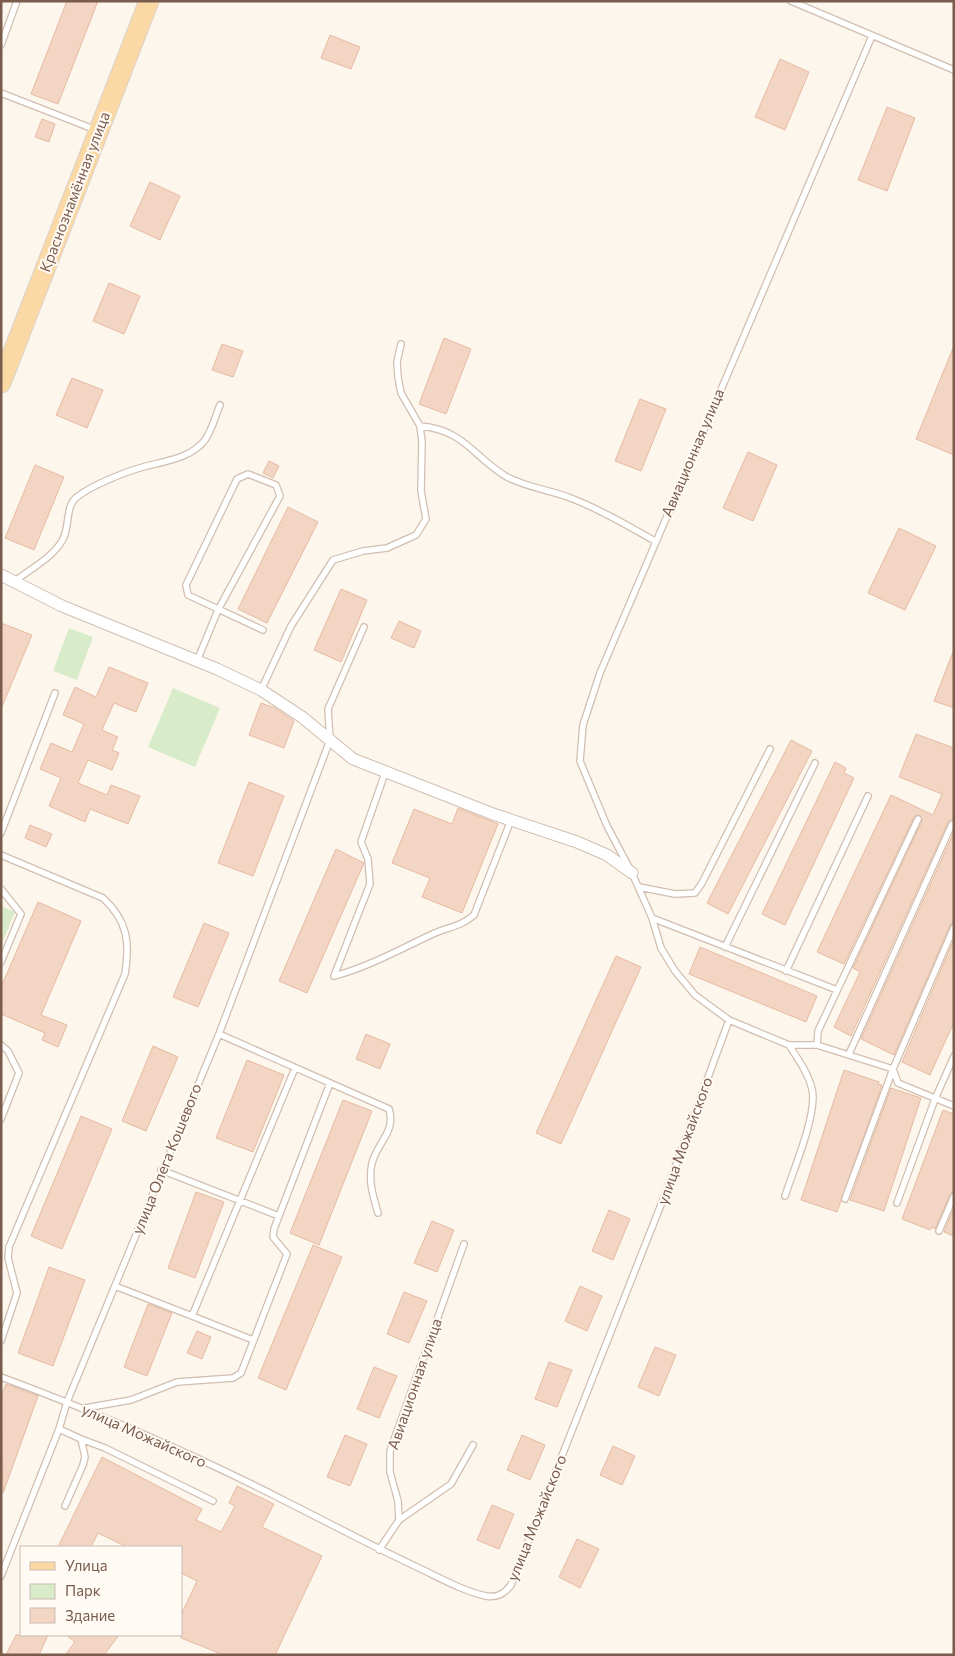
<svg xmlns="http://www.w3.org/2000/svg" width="955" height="1656" font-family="Commissioner,sans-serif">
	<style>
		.green { fill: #d8ecc9 }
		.building { fill: #f3d5c3; stroke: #e6bba3 }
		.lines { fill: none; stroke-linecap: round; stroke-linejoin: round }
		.service-casing { stroke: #d1beb0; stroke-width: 8 }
		.minor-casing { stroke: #d1beb0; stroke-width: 13 }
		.primary-casing { stroke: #dad1cd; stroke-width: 21 }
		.service { stroke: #fff; stroke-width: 5.5 }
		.minor { stroke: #fff; stroke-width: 11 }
		.primary { stroke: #fbd9a5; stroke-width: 19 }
		.labels { text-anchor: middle; stroke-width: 4; stroke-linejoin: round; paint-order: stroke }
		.street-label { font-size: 15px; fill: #7a5c4d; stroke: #fffaf3 }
	</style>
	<rect width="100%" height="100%" fill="#fdf6ec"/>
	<path class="green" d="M 69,628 L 93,637 L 77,680 L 53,671 Z
		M 173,688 L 220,708 L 195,767 L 148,747 Z
		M 1,906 L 15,912 L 1,946 Z"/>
	<path class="building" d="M 67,1 L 98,1 L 58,104 L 31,94 Z
		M 330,35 L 360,47 L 351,69 L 321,58 Z
		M 780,59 L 809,72 L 785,130 L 755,117 Z
		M 887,107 L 915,118 L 887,191 L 858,180 Z
		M 42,119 L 55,124 L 49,142 L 35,137 Z
		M 150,182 L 180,196 L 160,240 L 130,226 Z
		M 109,283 L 140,296 L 124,334 L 93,321 Z
		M 444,338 L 471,349 L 446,414 L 419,404 Z
		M 222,344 L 243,351 L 233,377 L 212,370 Z
		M 953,348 L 954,348 L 954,455 L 916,439 Z
		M 72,378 L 103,390 L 87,428 L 56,415 Z
		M 640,399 L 666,409 L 641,471 L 615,461 Z
		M 748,452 L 777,465 L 753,521 L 723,508 Z
		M 269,461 L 279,466 L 273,478 L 263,473 Z
		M 35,465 L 64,477 L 34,550 L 5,538 Z
		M 288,507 L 318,522 L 267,623 L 238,609 Z
		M 899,528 L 936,546 L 905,610 L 868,593 Z
		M 341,589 L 367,600 L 341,662 L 314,650 Z
		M 399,621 L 421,631 L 414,648 L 391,638 Z
		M 1,623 L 32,635 L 1,709 Z
		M 953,652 L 954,652 L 954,708 L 934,701 Z
		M 109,667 L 148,683 L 136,712 L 114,703 L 102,730 L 118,737 L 112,750 L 119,753 L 112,770 L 88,760 L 78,783 L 107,795 L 111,785 L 140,796 L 128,824 L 90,809 L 85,822 L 49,806 L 61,778 L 40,769 L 51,743 L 72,752 L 84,724 L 63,715 L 75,687 L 96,697 Z
		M 261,703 L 275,708 L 294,721 L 284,748 L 249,735 Z
		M 916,734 L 954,748 L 954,820 L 948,822 L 851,1036 L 834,1027 L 860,972 L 853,968 L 922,821 L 920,815 L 914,817 L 844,964 L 817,952 L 891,795 L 933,815 L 942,794 L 899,777 Z
		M 791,740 L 812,751 L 728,914 L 707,903 Z
		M 835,762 L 846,768 L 844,773 L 854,778 L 785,925 L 762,914 Z
		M 249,782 L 284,796 L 253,876 L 218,863 Z
		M 458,808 L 498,824 L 462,913 L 422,897 L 430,878 L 392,863 L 414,809 L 452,824 Z
		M 30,825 L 52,834 L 46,847 L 25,838 Z
		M 954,832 L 954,922 L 950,925 L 894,1055 L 861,1039 Z
		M 336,849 L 364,863 L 307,993 L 279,981 Z
		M 38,902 L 81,921 L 41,1015 L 67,1025 L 58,1047 L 42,1040 L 45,1033 L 1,1014 L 1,987 Z
		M 204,923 L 229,933 L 198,1007 L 173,997 Z
		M 954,939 L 954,1022 L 930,1075 L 902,1062 Z
		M 700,947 L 817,996 L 806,1022 L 689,974 Z
		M 616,956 L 641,967 L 561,1144 L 536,1133 Z
		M 366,1034 L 390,1044 L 380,1069 L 356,1059 Z
		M 153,1046 L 178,1057 L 146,1131 L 122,1121 Z
		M 247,1060 L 284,1075 L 253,1152 L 216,1138 Z
		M 844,1070 L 879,1082 L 878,1084 L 882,1085 L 837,1212 L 801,1200 Z
		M 891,1088 L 921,1098 L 884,1211 L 850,1200 Z
		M 343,1100 L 372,1111 L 319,1245 L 290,1233 Z
		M 943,1110 L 954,1114 L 954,1191 L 950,1194 L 935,1229 L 932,1227 L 930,1230 L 902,1219 Z
		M 81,1116 L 112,1129 L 62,1249 L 31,1236 Z
		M 196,1192 L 224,1202 L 195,1278 L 168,1268 Z
		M 954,1208 L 954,1236 L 944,1232 Z
		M 609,1210 L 630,1219 L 613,1260 L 592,1251 Z
		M 432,1221 L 454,1230 L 437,1272 L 414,1263 Z
		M 313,1245 L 342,1257 L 286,1390 L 258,1378 Z
		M 49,1267 L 85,1280 L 53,1366 L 18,1353 Z
		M 580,1286 L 602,1296 L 587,1331 L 565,1321 Z
		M 404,1292 L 427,1301 L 409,1343 L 387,1334 Z
		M 148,1304 L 172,1313 L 147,1376 L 124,1367 Z
		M 197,1331 L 211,1337 L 202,1359 L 187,1353 Z
		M 655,1347 L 676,1355 L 659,1396 L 638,1387 Z
		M 549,1362 L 572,1370 L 557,1407 L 535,1399 Z
		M 374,1367 L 397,1376 L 379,1418 L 357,1409 Z
		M 6,1384 L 38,1396 L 3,1493 L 1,1397 Z
		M 345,1435 L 367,1444 L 350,1486 L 327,1477 Z
		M 522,1435 L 545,1445 L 530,1480 L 507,1470 Z
		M 613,1446 L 635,1456 L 622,1485 L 600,1475 Z
		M 102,1457 L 202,1509 L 196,1520 L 221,1532 L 235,1506 L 229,1503 L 237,1486 L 274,1504 L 262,1527 L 322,1556 L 275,1655 L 224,1655 L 181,1638 L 181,1615 L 197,1581 L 181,1573 L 181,1547 L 127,1547 L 98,1533 L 91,1547 L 58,1547 Z
		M 492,1505 L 514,1514 L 499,1549 L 477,1540 Z
		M 577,1539 L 599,1549 L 580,1588 L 559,1577 Z
		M 16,1635 L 48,1635 L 39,1655 L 6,1655 Z
		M 66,1635 L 119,1635 L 104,1655 L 65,1655 L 75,1642 Z"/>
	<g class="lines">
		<defs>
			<path id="service" d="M 791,1 L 954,70
				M 872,36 L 600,673 L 583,725 L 580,761 L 607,826 L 632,873 L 652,918 L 661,948 L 675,971 L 695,995 L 729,1020 L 789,1045 L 817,1045 L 893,1069 L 898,1083 L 954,1106
				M 1,45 L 17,1
				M 1,93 L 96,130
				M 420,426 C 465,430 473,457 507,477 C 528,488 552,490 573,499 C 602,510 628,526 655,541
				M 15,581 C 30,569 54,557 63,539 C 70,526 65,506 77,497 C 92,485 125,472 143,467 C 165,461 190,459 205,440 C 212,430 215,417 220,405
				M 197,661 L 218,610 L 280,496 L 276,485 L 248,474 L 237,479 L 186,585 L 188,595 L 263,630
				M 261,690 L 291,626 L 333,560 L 363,551 L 387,548 L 416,535 L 426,519 L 421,491 L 422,442 L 420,426 L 401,393 L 398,377 L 397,362 L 401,344
				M 1,833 L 55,693
				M 1,855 L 103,898 C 128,921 130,943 125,974 L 9,1247 L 8,1258 L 17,1293 L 1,1341
				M 639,887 L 675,894 L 695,893 L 702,883 L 770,749
				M 1,889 L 21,914 L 1,962
				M 652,918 L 837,990
				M 725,947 L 815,763
				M 786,971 L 868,796
				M 334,976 C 369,967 402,948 435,933 C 449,927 462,926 474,915 L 511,820
				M 334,976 L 370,884 L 368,859 L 361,842 L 385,773
				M 219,1034 L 389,1109 C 396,1132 378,1141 372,1163 C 368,1181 373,1196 378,1213
				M 1,1045 L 8,1051 L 19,1073 L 1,1119
				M 817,1045 L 818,1031 L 918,819
				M 849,1054 L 952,824
				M 161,1170 L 279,1216
				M 785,1196 C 793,1171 818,1113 812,1089 C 808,1073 798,1059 789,1045
				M 845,1199 L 893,1069 L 954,927
				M 897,1203 L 935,1099 L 954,1056
				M 939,1231 L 954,1196
				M 115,1286 L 192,1316
				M 253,1340 L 192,1316 L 295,1068
				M 1,1377 C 98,1413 194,1454 287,1502 C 331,1524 374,1547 419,1568 C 440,1578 463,1591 486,1596 C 497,1598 504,1594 511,1585 L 666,1192 L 729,1020
				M 85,1408 L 131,1400 L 177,1382 L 233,1378 L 241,1373 L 287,1254 L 273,1237 L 274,1229 L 330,1083
				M 59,1429 L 81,1439 L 85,1457 L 83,1465 L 65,1506
				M 81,1439 L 105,1448 L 213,1501
				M 399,1520 L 451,1484 L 473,1445
				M 379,1550 L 399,1520 L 398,1501 L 390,1472 L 390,1451 L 464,1244
				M 1,1576 L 59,1429 L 67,1402 L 219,1034 L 330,740 L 328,709 L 364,627"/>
			<path id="minor" d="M 1,575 L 62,606 L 217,669 L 261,690 L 302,717 L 353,759 L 493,814 L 577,842 L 607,855 L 632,873"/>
			<path id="primary" d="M 1,383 L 149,1"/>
		</defs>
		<use href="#service" class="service-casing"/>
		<use href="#minor" class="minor-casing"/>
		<use href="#primary" class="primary-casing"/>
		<use href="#service" class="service"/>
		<use href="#minor" class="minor"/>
		<use href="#primary" class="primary"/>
	</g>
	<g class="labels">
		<g class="street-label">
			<text transform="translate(75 192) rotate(-69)" y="5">Краснознамённая улица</text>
			<text transform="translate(693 453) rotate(-67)" y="5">Авиационная улица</text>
			<text transform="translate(685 1141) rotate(-70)" y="5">улица Можайского</text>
			<text transform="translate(167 1159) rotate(-68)" y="5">улица Олега Кошевого</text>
			<text transform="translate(415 1384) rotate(-71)" y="5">Авиационная улица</text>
			<text transform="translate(144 1436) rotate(24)" y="5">улица Можайского</text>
			<text transform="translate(537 1518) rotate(-68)" y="5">улица Можайского</text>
		</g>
	</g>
	<rect width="955" height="1656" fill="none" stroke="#7a5c4d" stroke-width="5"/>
	<rect x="20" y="1546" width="162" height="90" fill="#fffaf3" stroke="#cabbb1"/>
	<rect x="30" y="1562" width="25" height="8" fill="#fbd9a5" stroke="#cabbb1"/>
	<text x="65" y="1571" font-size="15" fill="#7a5c4d">Улица</text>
	<rect x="30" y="1584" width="25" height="15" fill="#d8ecc9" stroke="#cabbb1"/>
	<text x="65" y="1596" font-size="15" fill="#7a5c4d">Парк</text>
	<rect x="30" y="1608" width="25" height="15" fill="#f3d5c3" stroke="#cabbb1"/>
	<text x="65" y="1621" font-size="15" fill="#7a5c4d">Здание</text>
</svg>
